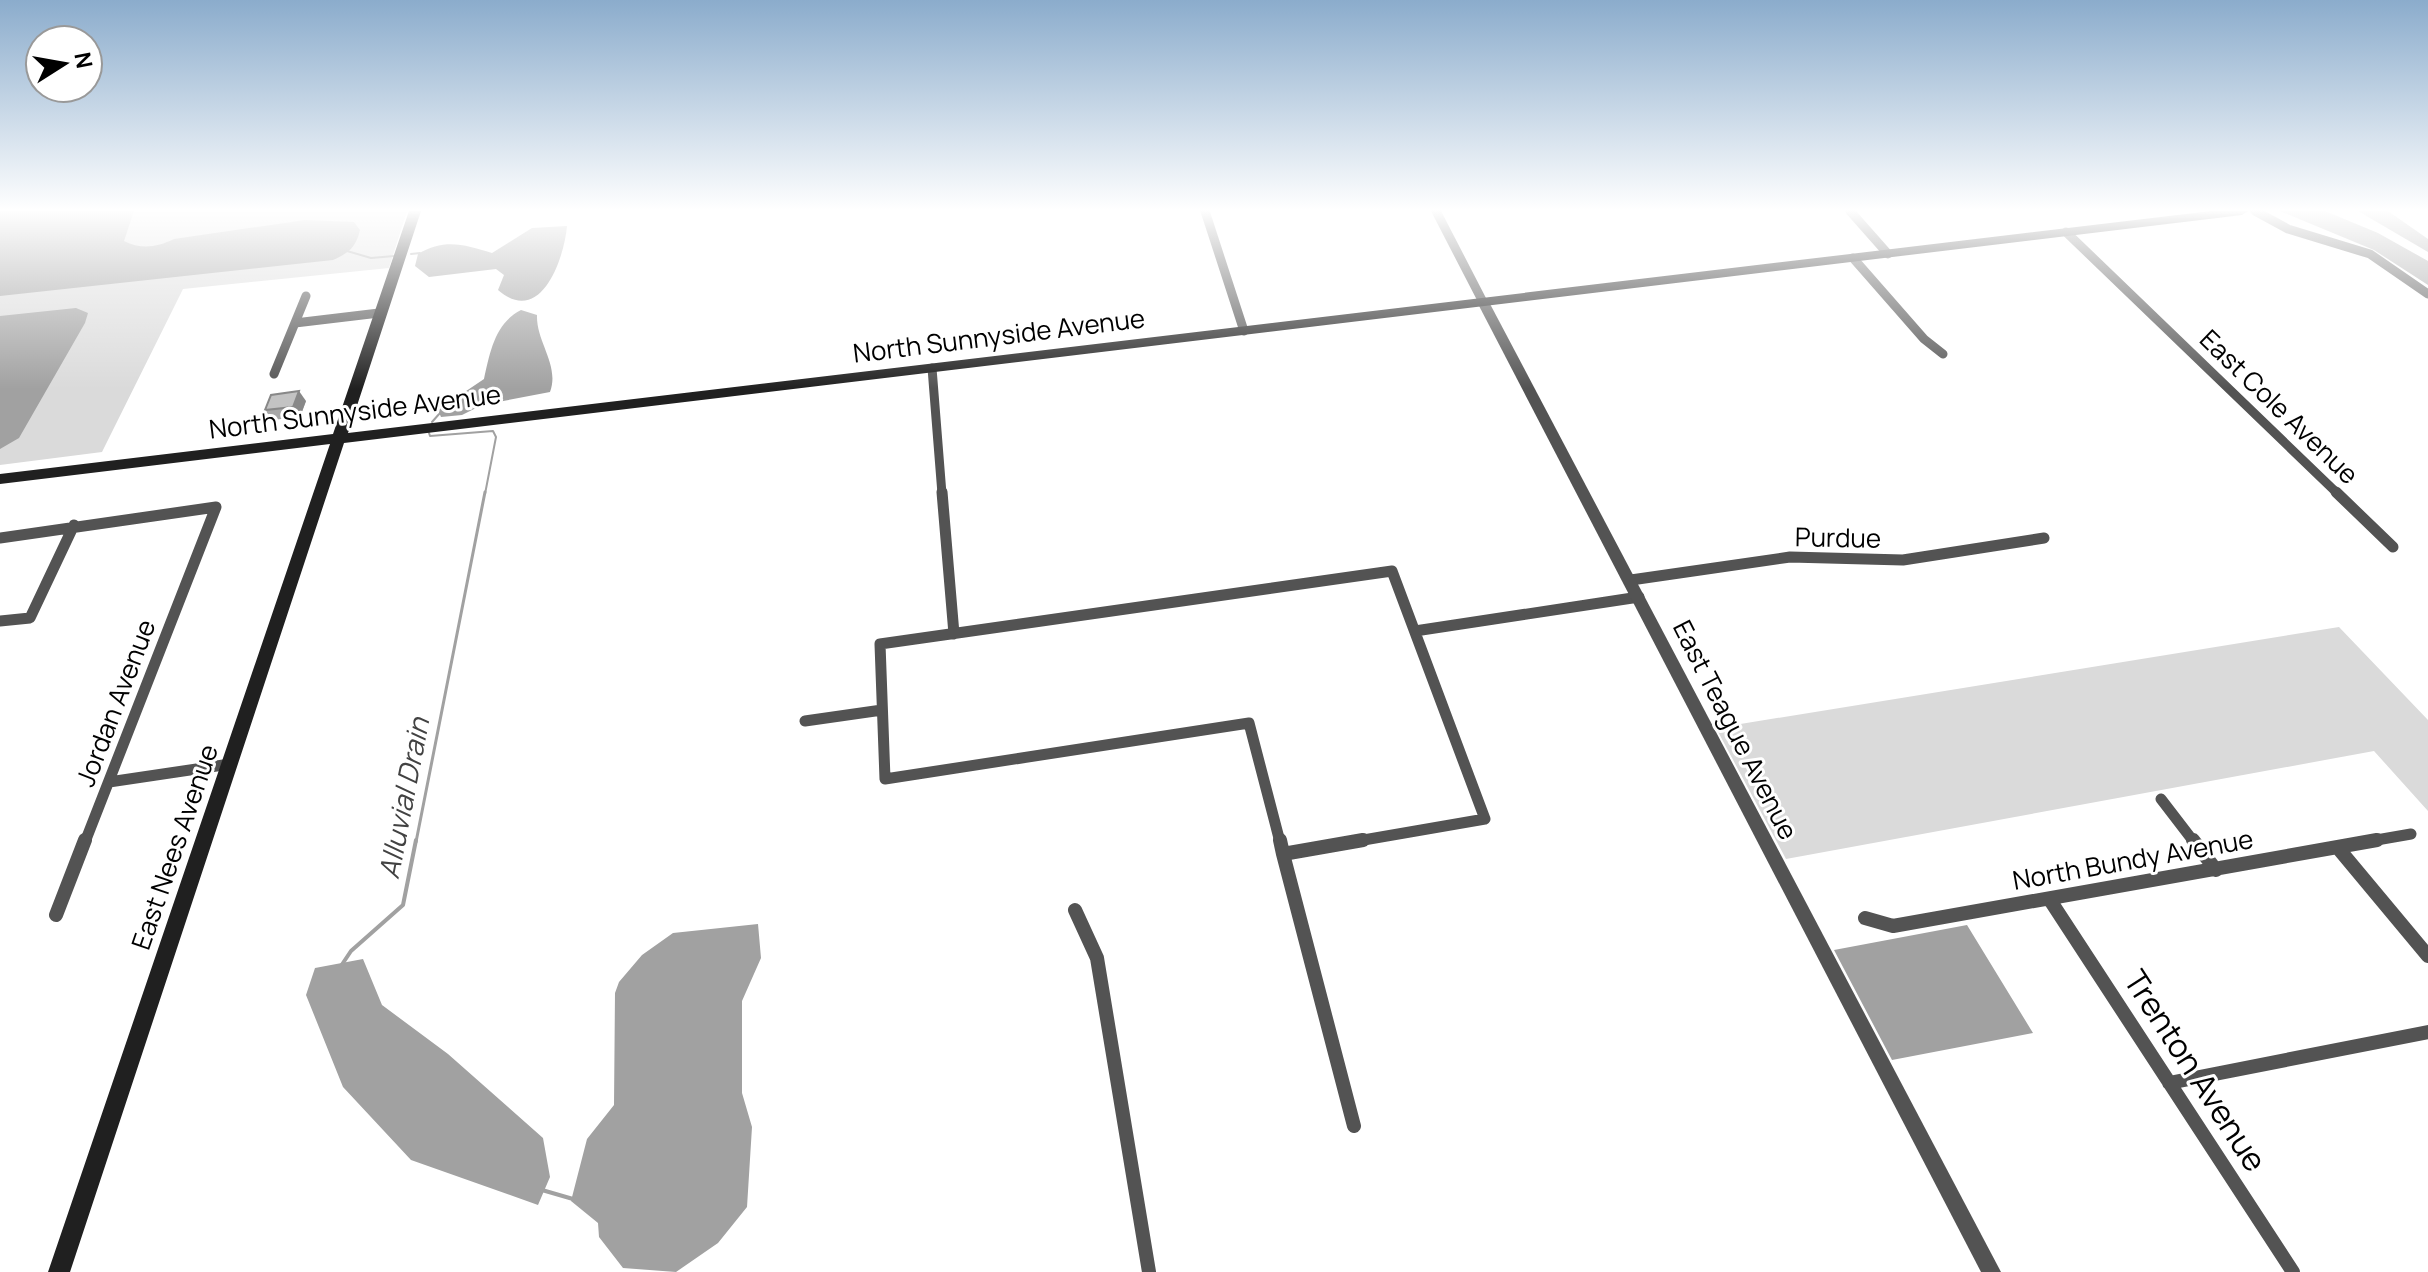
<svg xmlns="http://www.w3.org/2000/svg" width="2428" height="1272" font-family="Manrope,sans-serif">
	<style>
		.green { fill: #dadada }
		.water { fill: #a1a1a1 }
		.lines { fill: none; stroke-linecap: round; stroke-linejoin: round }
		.stream-far2 { stroke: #a1a1a1; stroke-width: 2 }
		.stream-far1 { stroke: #a1a1a1; stroke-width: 3 }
		.stream { stroke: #a1a1a1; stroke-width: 4 }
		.minor-far2 { stroke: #535353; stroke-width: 9 }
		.minor-far1 { stroke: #535353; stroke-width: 11 }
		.minor { stroke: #535353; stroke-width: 14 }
		.tertiary { fill: #535353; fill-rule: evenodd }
		.secondary { fill: #202020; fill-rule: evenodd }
		.wall { fill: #a8a8a8 }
		.shaded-wall { fill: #888 }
		.building { fill: #c3c3c3; stroke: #888; stroke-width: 2 }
		.labels { text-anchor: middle; stroke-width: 6; stroke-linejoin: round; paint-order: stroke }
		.street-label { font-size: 26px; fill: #000; stroke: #fff }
		.water-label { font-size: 28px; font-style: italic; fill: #424242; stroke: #fff }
		.near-street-label { font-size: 32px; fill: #000; stroke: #fff }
	</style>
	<rect width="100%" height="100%" fill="#fff"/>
	<path class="green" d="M 0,211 L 407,211 L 389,268 L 183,289 L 102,452 L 0,465 Z
		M 2339,627 L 2428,720 L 2428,811 L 2374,751 L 1786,859 L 1716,728 Z"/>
	<path class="water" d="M 0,211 L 134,211 L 124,241 C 142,250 157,247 174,239 L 305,220 L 354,222 L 360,230 C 356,247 349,253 333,260 L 0,296 Z
		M 2280,211 L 2325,211 L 2378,233 L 2428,261 L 2428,285 L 2374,250 Z
		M 2358,211 L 2388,211 L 2428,239 L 2428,252 Z
		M 567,226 C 564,260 540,327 498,290 L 504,275 L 496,269 L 429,277 L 415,266 L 418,254 C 445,238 465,245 492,253 L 532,228 Z
		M 76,308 L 88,313 L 85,323 L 19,438 L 0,449 L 0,316 Z
		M 521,310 L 537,315 C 536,342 560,365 550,392 L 482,405 L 462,415 L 441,417 L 438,410 L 484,379 C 490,352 495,323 521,310 Z
		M 758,924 L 761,958 L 742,1001 L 742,1093 L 752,1127 L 747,1207 L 718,1243 L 676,1272 L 623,1268 L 599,1237 L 598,1223 L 571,1201 L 587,1139 L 614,1105 L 615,993 L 619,982 L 642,955 L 673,933 Z
		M 1967,925 L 2033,1033 L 1892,1060 L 1834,950 Z
		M 363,959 L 382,1005 L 448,1054 L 543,1138 L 550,1177 L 538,1205 L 411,1160 L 343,1087 L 306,995 L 315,968 Z"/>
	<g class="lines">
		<path class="stream-far2" d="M 347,251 L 371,258 L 394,256
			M 411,254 L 420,253
			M 432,422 L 440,413
			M 429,433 L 430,436 L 493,431 L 496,437 L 485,494"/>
		<path class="stream-far1" d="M 416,842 L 485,492"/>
		<path class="stream" d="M 341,966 L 351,951 L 403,905 L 416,840
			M 542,1190 L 573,1199"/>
		<path class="minor-far2" d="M 1205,211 L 1244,331
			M 1436,211 L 1483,302
			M 1850,211 L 1888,254
			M 2255,211 L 2288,229 L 2370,254 L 2428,294
			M 2066,232 L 2338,494
			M 1853,258 L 1924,339 L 1943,354
			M 295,323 L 379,313
			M 932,368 L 942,494
			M 274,374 L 306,296"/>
		<path class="minor-far1" d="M 942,492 L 954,634
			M 2336,492 L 2393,547
			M 0,538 L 216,507 L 85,842
			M 1631,580 L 1790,557 L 1903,560 L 2044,538
			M 0,621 L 30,618 L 74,525
			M 1415,631 L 1639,597
			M 805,721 L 882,710
			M 109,782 L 230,764
			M 2161,799 L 2194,842
			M 1280,842 L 1249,723 L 885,779 L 880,644 L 1392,571 L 1485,819 L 1352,842
			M 2365,842 L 2411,834"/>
		<path class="minor" d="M 1280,840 L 1283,854
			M 2193,840 L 2216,870
			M 2338,848 L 2428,956
			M 1283,854 L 1354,1126
			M 1283,854 L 1363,840
			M 2050,900 L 2293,1272
			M 1075,910 L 1097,958 L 1149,1272
			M 56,915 L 85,840
			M 1865,918 L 1893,926 L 2377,840
			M 2169,1083 L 2428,1032"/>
		<path class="tertiary" d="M 1483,299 L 1489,302 L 2001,1272 L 1981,1272 L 1477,302 Z"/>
		<path class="secondary" d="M 409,211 L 421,211 L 348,433 L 2211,211 L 2248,211 L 2242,215 L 344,443 L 70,1272 L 48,1272 L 330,444 L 0,484 L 0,474 L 333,434 Z"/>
	</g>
	<path class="wall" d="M 306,401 L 300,417 L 272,420 L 265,410 Z"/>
	<path class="shaded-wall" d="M 299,391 L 306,401 L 300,417 L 293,407 Z"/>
	<path class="building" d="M 299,391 L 293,407 L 265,410 L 271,395 Z"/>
	<linearGradient id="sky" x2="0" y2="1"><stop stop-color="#8baccc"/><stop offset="0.54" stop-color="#fff"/><stop offset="1" stop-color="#fff" stop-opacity="0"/></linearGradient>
	<rect width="2428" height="389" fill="url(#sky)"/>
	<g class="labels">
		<g class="street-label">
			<text transform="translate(999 336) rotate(-7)" y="9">North Sunnyside Avenue</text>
			<text transform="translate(2279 407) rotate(44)" y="9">East Cole Avenue</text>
			<text transform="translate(355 412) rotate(-7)" y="9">North Sunnyside Avenue</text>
			<text transform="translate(1838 538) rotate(1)" y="9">Purdue</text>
			<text transform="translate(116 703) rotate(-69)" y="9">Jordan Avenue</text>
			<text transform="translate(1735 730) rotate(63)" y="9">East Teague Avenue</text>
			<text transform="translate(175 847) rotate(-71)" y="9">East Nees Avenue</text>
			<text transform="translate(2133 860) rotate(-10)" y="9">North Bundy Avenue</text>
		</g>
		<g class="water-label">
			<text transform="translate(404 798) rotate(-79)" y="10">Alluvial Drain</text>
		</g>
		<g class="near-street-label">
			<text transform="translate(2195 1071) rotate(57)" y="11">Trenton Avenue</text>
		</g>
	</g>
	<g transform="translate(64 64) rotate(79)"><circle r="38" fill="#ffffff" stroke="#999999" stroke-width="2"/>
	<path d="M0-6L14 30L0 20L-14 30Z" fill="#000000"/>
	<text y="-12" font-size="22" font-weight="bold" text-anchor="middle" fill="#000000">N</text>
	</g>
</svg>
